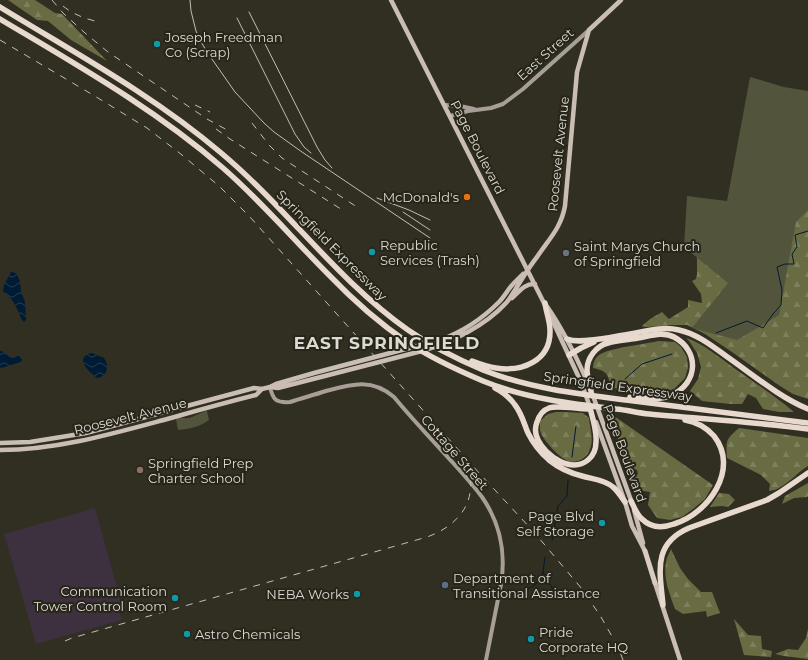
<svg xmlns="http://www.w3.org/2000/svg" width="808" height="660" font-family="Montserrat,sans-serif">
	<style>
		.commercial { fill: #3e313f }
		.forest { fill: url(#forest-firs) }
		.green { fill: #52543c }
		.water { fill: url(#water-waves) }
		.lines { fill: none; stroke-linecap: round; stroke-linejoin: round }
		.stream { stroke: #001c34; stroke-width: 1 }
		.secondary { stroke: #a79e97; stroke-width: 4 }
		.primary { stroke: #c9bdb4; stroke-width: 4.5 }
		.trunk { stroke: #d8cbc2; stroke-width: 5 }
		.motorway { stroke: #e8d9cf; stroke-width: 5.5 }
		.tram { stroke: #c0bfb6; stroke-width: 1 }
		.rail { stroke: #c0bfb6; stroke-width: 1; stroke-dasharray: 7 7; stroke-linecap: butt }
		.culture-dot { fill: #0f9aa8; stroke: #272519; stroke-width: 1.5 }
		.food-dot { fill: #e8710a; stroke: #272519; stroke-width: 1.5 }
		.worship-dot { fill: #6b7280; stroke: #272519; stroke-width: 1.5 }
		.education-dot { fill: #8d6e63; stroke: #272519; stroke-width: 1.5 }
		.service-dot { fill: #5c6f8a; stroke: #272519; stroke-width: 1.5 }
		.labels { text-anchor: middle; stroke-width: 4; stroke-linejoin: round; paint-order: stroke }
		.poi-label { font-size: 13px; fill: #dcdbd3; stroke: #272519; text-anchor: start }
		.street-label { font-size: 13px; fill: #dcdbd3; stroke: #272519 }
		.district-label { font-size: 17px; font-weight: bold; letter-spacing: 1px; fill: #dcdbd3; stroke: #272519 }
	</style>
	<defs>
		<pattern id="forest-firs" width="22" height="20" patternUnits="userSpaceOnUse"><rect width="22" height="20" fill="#696b42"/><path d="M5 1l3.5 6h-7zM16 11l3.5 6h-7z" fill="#7e805c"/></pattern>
		<pattern id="water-waves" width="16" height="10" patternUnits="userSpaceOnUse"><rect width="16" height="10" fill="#001c34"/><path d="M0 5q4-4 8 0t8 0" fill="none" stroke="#253c50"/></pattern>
	</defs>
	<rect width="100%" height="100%" fill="#312e22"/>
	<path class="commercial" d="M 95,508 L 122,605 L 118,607 L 122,620 L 36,644 L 4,534 Z"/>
	<path class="forest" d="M 8,0 L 35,0 L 55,13 L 62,14 L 107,61 L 71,40 L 48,21 L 37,20 Z
		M 808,98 L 808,399 L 793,394 L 780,386 L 732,352 L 705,334 L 687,325 L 672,325 L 647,327 L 642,326 L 650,319 L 662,312 L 669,319 L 688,307 L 688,300 L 702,303 L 701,294 L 692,281 L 696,279 L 697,274 L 697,247 L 737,213 Z
		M 686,338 C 703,343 720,358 734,368 C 754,382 775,396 794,412 L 779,412 L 763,409 L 756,398 L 748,394 L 742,404 L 730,404 L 702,401 L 690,391 L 698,379 L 701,367 L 697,353 L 689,341 Z
		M 659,341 L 675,342 L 681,347 L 687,357 L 688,368 L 685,378 L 674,389 L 666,392 L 627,392 L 611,387 C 608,374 607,371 593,368 C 593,363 595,358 599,355 C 609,348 645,344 659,341 Z
		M 556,412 L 565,412 L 583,413 L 589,418 C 590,428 594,439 590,449 C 587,459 575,465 566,460 C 558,456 541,438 540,430 C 540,427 540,424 540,421 L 548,414 Z
		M 614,416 L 713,485 L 705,499 L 693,509 L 682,517 L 670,520 L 657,518 L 648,505 L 650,492 L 638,490 L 633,476 L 638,474 L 637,470 L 628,467 L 614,428 Z
		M 739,428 L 808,438 L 808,466 C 798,472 789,483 779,488 C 776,490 772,490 769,491 L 770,484 L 761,475 L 727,458 C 726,441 725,440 739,428 Z
		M 808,483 L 808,496 L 807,497 L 794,498 L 782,504 L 785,496 Z
		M 719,493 L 729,494 L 735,500 L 728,507 L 722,506 L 710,507 Z
		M 671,549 L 680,568 L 688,579 L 701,592 L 712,592 L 720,613 L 707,617 L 706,611 L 683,614 L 675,609 C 669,593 662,575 667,558 C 668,555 670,552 671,549 Z
		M 734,619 L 748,635 L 761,636 L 762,649 L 772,651 L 771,657 L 744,655 Z
		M 808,629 L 808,659 L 784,656 L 775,654 L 788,649 L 798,650 L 806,638 Z"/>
	<path class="green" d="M 750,77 L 784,87 L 808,91 L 808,210 L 796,222 L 779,315 L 737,340 L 692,328 L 728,283 L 684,247 L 687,196 L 727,201 Z
		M 207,411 L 209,420 C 199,427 190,429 178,430 L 176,419 C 181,417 184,419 188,418 C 195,417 200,412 207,411 Z"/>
	<path class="water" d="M 11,272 L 13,272 L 17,274 L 20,282 L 21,291 L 25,302 L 26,320 L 24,322 L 22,320 C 17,309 14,298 3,292 L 4,285 Z
		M 0,351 C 6,351 8,357 14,358 L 17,356 L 19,356 L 22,360 L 21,362 L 1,368 L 0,367 Z
		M 92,353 C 96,354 99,357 103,357 C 110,364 108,377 97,378 C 89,372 73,357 92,353 Z"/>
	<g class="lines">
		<path class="stream" d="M 716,333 L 747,321 L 763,328 L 773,314 L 781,305 L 782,290 L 777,267 L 785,264 L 794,264 L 792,254 L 797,247 L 795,235 L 808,231
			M 625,379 L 642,364 L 672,354
			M 572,457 L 576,426
			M 552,540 L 558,506 L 567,496 L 568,480
			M 543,572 L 559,600
			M 507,592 L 522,593 L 536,584 L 543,572 L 545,557"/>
		<path class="secondary" d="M 445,105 L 460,106 L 474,109
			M 450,116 L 468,111 L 491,108 L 503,104 L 523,89 L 589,30
			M 270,387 C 273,400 276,403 290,402 C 302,398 314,395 326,391 C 352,384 372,378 394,397 C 413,420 434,442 454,464 C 463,474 473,485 482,497 C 500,523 506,553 501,584 L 486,660"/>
		<path class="primary" d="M 391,0 L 545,305
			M 512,298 C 519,292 525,283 535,284
			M 546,305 C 563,329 575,354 587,381
			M 549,313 L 581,382 L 590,407
			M 270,387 L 278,388 L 422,351 C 452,342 485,326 506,303 C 510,299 512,294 515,290 C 522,279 529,267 537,257 C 549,239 561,228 565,206 L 577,72 L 589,30 L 621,0
			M 592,393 L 632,503
			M 596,422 L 625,502 L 632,526 L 645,551
			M 0,443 L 30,442 L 86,433 L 254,388 L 262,389 L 270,387 L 276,384 L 314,373 L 440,340 C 462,332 482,319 499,302 C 505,296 508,289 514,283 C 517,280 520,277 523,274
			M 0,450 C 58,450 115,433 171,418 C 199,410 228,402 256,395 L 262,389
			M 634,510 L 643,543
			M 655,583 L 680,660"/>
		<path class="trunk" d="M 645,551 L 655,583"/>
		<path class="motorway" d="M 0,7 C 75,53 153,95 220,152 C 286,207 337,280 408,330 C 431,346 457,359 483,370 C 528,388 578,394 626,400 C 686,408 747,415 808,423
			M 0,19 C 77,65 155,109 223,168 C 261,201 293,239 329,275 C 353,300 379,323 407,342 C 431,358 457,370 483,381 C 524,398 572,404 616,409 C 627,410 638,413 649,414 C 702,419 755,422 808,429
			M 567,339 C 575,342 583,341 591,340 C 604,339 617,336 630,334 C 646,331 663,326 679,330 C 697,334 712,346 726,356 C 752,374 779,397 808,409
			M 569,355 L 581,348 L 594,342
			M 472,361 C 480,364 488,367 496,368 C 522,372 551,361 550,330 C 550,321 546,312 545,303
			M 495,388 C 503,392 510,398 515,405 C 522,414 524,424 528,433 C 533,443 541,453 549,460 C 559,468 570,473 582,476 C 592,479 605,480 613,487 C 618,491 621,497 625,502
			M 591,391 C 590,384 587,377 587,370 C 587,358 596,346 608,343 C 618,340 628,340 638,338 C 650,336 663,331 674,337 C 700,351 698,383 672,395 C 659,401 643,398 630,397
			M 588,409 C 579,409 556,405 549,408 C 543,410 539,416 537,422 C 535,427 535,434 538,440 C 545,455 571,474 588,460 C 594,455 596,449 596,442 C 597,431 593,419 590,408
			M 631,501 C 634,507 637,515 642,519 C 651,528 663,528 674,524 C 708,514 740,469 714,436 C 706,427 697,422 685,420
			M 663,605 C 660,572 652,544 689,528 L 767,500 L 779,493 L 808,473"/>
		<path class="tram" d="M 190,0 L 191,11 L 196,31 L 200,40 L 207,52 L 235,92 L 264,123 L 274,132 L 302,152 L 430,238
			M 249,12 L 317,147 L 325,160 L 332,168
			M 237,18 L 295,134 L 304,147 L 311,153
			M 377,198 L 409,210 L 430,220
			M 403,212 L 430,230"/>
		<path class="rail" d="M 52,0 L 63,13 L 85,33 L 108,52 L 207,119 L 229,131
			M 63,6 C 73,14 83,18 95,21
			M 0,40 L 93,95 L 147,128 L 182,155 L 219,186 L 250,217 L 480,474 L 533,531 L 582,589 L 601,617 L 618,647 L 623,660
			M 195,105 L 210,112
			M 252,123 L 269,145 L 282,158 L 360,209
			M 216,129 L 230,139 L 344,211
			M 65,641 L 72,638 L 427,537 C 461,525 481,497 465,461"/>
	</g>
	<g class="culture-dot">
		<circle cx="157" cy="44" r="4"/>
		<circle cx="372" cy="252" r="4"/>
		<circle cx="602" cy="523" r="4"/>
		<circle cx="357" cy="594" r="4"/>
		<circle cx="175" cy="598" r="4"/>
		<circle cx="187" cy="634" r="4"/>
		<circle cx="531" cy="639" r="4"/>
	</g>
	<circle class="food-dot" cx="467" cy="197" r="4"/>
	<circle class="worship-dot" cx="566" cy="253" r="4"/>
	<circle class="education-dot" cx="140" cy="470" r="4"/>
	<circle class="service-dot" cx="445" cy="585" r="4"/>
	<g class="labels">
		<g class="poi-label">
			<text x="165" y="42">Joseph Freedman<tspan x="165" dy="15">Co (Scrap)</tspan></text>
			<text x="459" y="202" text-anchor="end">McDonald's</text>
			<text x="380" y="250">Republic<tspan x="380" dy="15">Services (Trash)</tspan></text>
			<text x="574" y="251">Saint Marys Church<tspan x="574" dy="15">of Springfield</tspan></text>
			<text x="148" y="468">Springfield Prep<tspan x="148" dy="15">Charter School</tspan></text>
			<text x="594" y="521" text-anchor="end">Page Blvd<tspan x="594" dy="15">Self Storage</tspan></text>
			<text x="453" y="583">Department of<tspan x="453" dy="15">Transitional Assistance</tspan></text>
			<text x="167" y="596" text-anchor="end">Communication<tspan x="167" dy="15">Tower Control Room</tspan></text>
			<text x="349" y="599" text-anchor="end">NEBA Works</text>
			<text x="539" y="637">Pride<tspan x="539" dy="15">Corporate HQ</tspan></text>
			<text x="195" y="639">Astro Chemicals</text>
		</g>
		<g class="street-label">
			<text transform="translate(545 54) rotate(-42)" y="5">East Street</text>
			<text transform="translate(478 147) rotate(63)" y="5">Page Boulevard</text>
			<text transform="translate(558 154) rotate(-84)" y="5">Roosevelt Avenue</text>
			<text transform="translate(332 245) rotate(45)" y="5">Springfield Expressway</text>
			<text transform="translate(618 386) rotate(8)" y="5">Springfield Expressway</text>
			<text transform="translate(130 416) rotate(-14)" y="5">Roosevelt Avenue</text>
			<text transform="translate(455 452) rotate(49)" y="5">Cottage Street</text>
			<text transform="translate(625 453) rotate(70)" y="5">Page Boulevard</text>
		</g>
		<g class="district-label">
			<text x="387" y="349">EAST SPRINGFIELD</text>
		</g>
	</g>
</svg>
